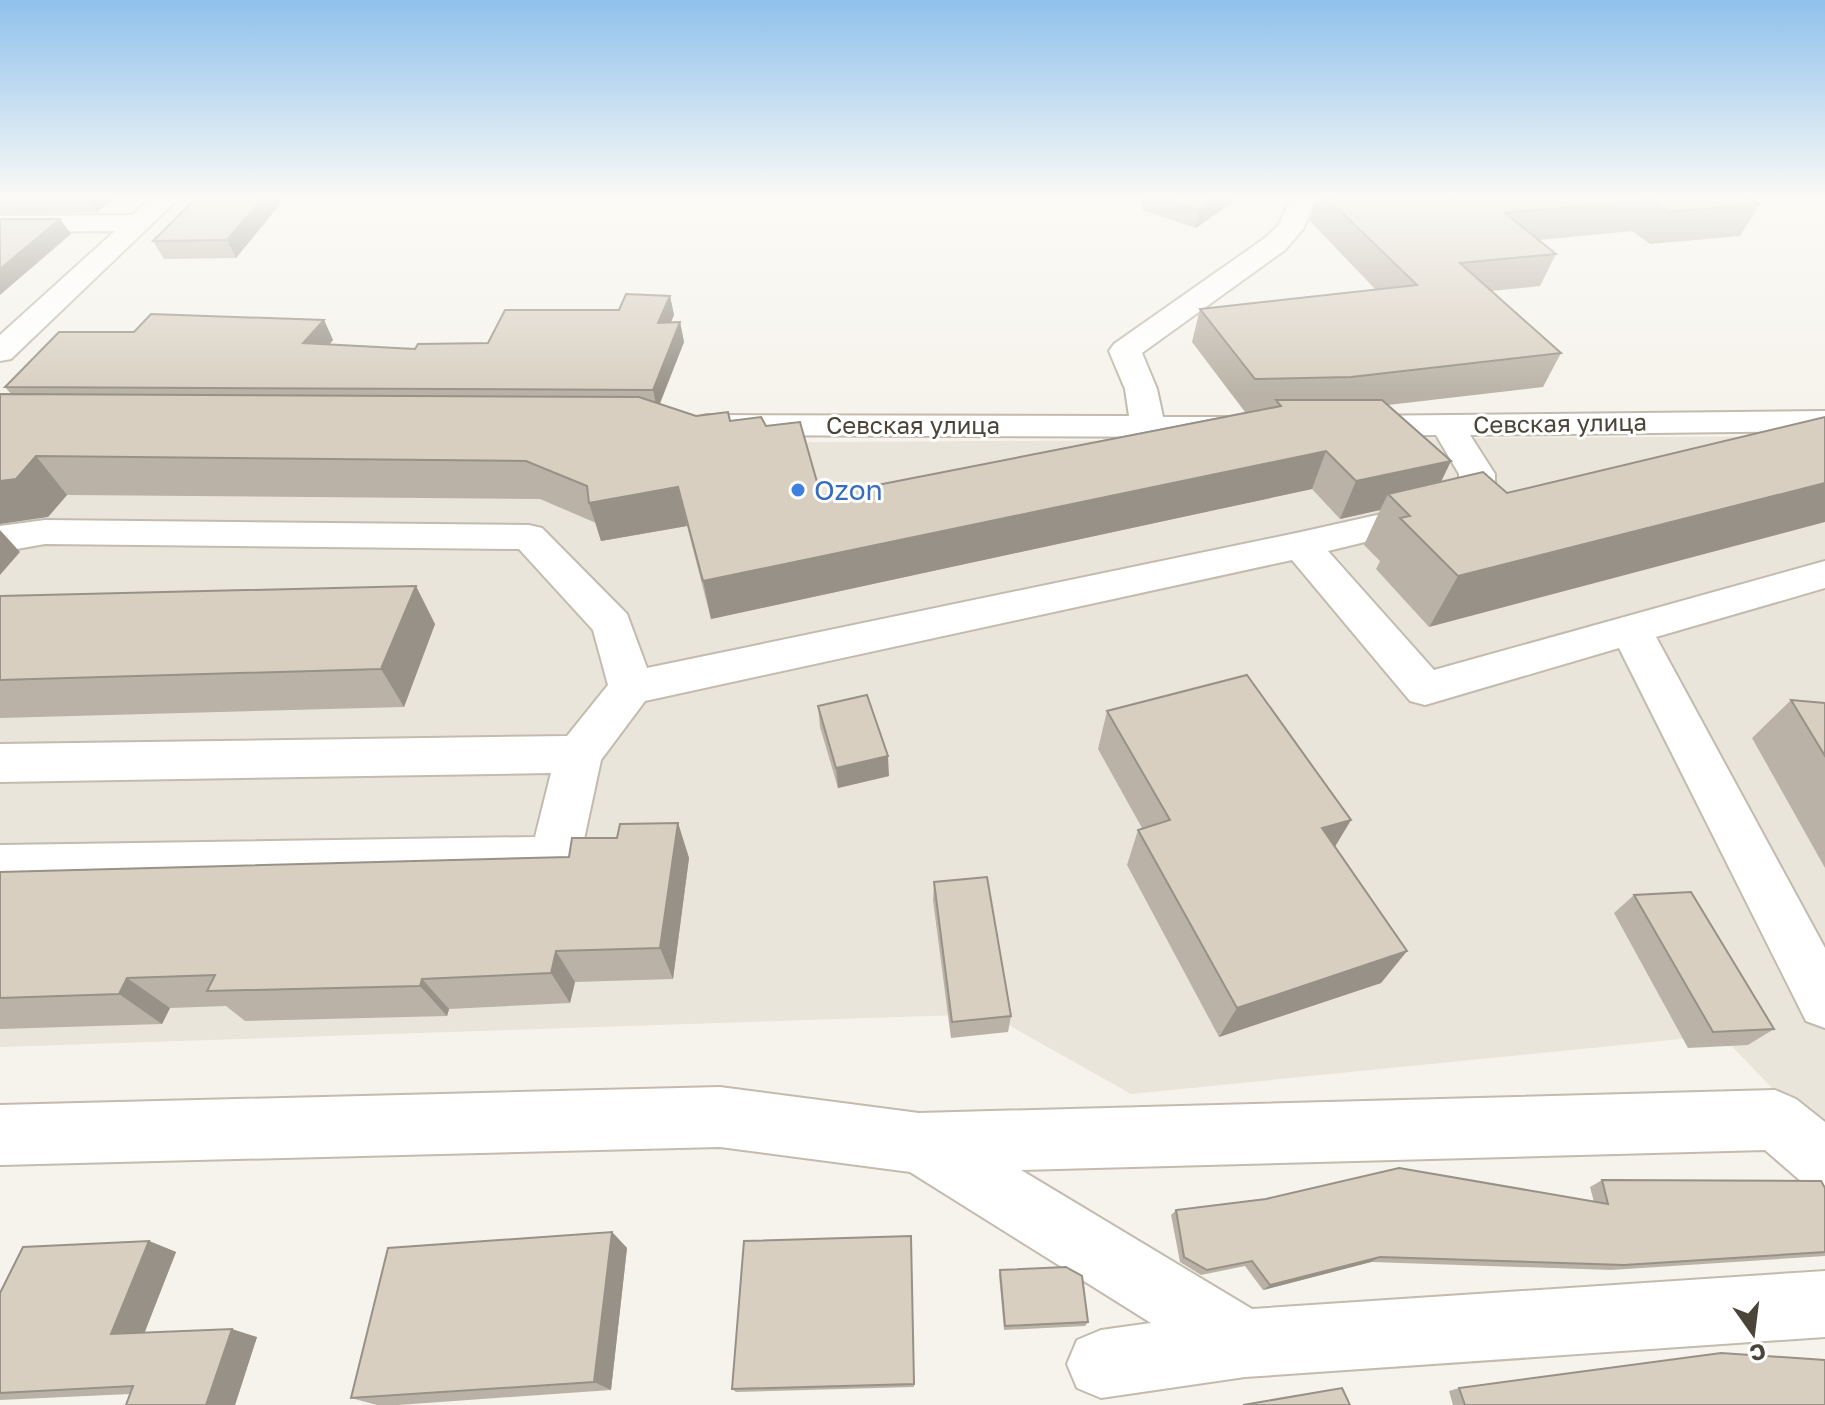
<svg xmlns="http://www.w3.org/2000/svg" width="1825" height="1405" viewBox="0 0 1825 1405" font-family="'Golos Text',sans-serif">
	<rect width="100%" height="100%" fill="#f6f3ec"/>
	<path fill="#eae5da" d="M1825 436V1143L1721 1035 1131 1094 989 1014 0 1047V447Z"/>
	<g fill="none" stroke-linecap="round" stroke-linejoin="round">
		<defs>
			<path id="minor" d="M151 198H179L11 359 0 361V335L115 231 0 232V216L132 215Z
				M1291 198H1317L1303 229 1285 250 1142 353 1157 389 1163 417H1235L1247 420 1252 427 1247 434 1235 437 707 435 695 432 690 425 695 418 707 415 1129 416 1125 389 1109 351 1114 344 1265 238 1278 226Z
				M1825 411V431L1470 435 1495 474V491L1477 510 1459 519 1328 551 1434 670 1825 561V588L1656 637 1825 948V1028L1806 1021 1619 648 1425 705 1410 701 1292 560 645 701 601 760 580 858 573 873 555 880 0 889V845L535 837 551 773 0 782V744L567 736 608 685 593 630 519 549 45 544 0 552V526L45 520 529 525 542 528 627 614 647 668 1301 532 1435 502 1459 487V474L1436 435 1351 436 1339 433 1334 426 1339 419 1351 416Z
				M720 1087 919 1113 1775 1090 1796 1099 1825 1122V1191L1803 1183 1765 1150 1021 1170 1252 1309 1825 1271V1337L1245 1377 1101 1398 1077 1388 1067 1364 1077 1340 1101 1330 1151 1323 910 1172 720 1147 0 1165V1105Z"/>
		</defs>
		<use href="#minor" stroke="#c2bbae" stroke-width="4"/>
		<use href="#minor" fill="#fff" fill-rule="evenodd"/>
	</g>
	<path fill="#bab2a6" d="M0 198H113L97 212 0 214Z
		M196 198H285L236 258 164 259 153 241Z
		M1144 198H1238L1196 228 1142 210Z
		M1317 198H1750L1760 204 1740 236 1650 244 1632 231 1539 240 1556 254 1540 286 1491 291 1561 353 1543 387 1388 405 1451 461 1441 482 1507 493 1429 627 1376 569 1380 561 1364 545 1380 510 1340 519 1312 489 711 619 687 526 601 541 596 523 540 499 67 495 48 517 11 394 5 387 134 332 324 320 333 340 329 345 415 349 488 343 670 296 674 315 671 322H680L684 342 660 404 696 416 766 426 821 496 1245 412 1192 342 1200 309 1376 290 1310 221Z
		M0 596 435 624 404 707 0 718Z
		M1791 700 1825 703V868L1752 738Z
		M818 706 889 776 838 788 820 727Z
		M1107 711 1351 820 1335 846 1407 951 1381 983 1219 1037 1127 865 1138 830 1142 828 1098 749Z
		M678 823 689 858 673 979 575 982 570 1003 449 1009 447 1016 245 1021 226 1006 170 1008 162 1024 0 1029V872L569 857 617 838Z
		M934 882 1011 1016 1008 1032 951 1038 933 900Z
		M1634 895 1774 1029 1748 1045 1688 1048 1614 913Z
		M1602 1180 1825 1188V1256L1611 1270 1371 1262 1263 1290 1245 1266 1201 1275 1180 1262 1171 1215 1176 1210 1594 1202 1590 1187Z
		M612 1232 627 1248 611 1390 398 1405H377L351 1398Z
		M911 1236 914 1387 736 1392 732 1389Z
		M149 1241 176 1252 144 1332 257 1337 235 1405H126L130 1394 0 1400V1293Z
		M1000 1270 1088 1322 1085 1326 1004 1330 999 1275Z
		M1459 1388 1825 1405H1453L1449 1391Z"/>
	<path fill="#979187" d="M88 198H113L97 212Z
		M263 198H285L236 258 227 240Z
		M1217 198H1238L1196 228 1199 210Z
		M60 219 71 234 0 295V269Z
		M670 296 674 315 662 343 658 323Z
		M324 320 333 340 313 363 303 343Z
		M680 322 684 342 657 410 653 390Z
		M1326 451 1312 489 711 619 703 581Z
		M36 456 67 495 48 517 0 524V481Z
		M1451 461 1432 500 1388 494 1380 510 1340 519 1356 481Z
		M1825 483V522L1429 627 1458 576Z
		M678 487 687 526 601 541 589 503Z
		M0 530 20 552 0 575Z
		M416 586 435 624 404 707 381 669Z
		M888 756 889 776 838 788 836 768Z
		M1351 820 1330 855 1322 828Z
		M678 823 689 858 673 979 660 948Z
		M556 951 575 982 570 1003 551 973Z
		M1407 951 1381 983 1219 1037 1237 1008Z
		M127 978 170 1008 162 1024 119 994Z
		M422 979 449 1009 447 1016 420 986Z
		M612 1232 627 1248 611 1390 594 1382Z
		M149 1241 176 1252 141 1342 111 1334Z
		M1380 1257 1371 1262 1263 1290 1270 1285Z
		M232 1329 257 1337 235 1405H206Z"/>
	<path fill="#d8cfc1" stroke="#979187" stroke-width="2" d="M196 198H263L227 240 153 241Z
		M1162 198H1217L1199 210Z
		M1327 198H1445L1451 199 1449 198H1750L1760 204 1668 212 1649 200 1505 213 1556 254 1460 263 1561 353 1351 377 1255 379 1200 309 1417 285Z
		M0 219H60L0 269Z
		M626 294 670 296 658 323 680 322 653 390 5 387 59 332H134L151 314 324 320 303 343 415 349 418 344 488 343 505 310H619Z
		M0 394 639 397 696 416 728 412 730 421 761 417 766 426 800 422 821 496 1281 406 1276 400H1382L1451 461 1356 481 1326 451 703 581 678 487 589 503 587 486 526 461 36 456 16 479 0 481Z
		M1825 417V483L1458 576 1400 518 1410 516 1388 494 1483 472 1507 493Z
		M416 586 381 669 0 680V596Z
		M1247 675 1351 820 1322 828 1407 951 1237 1008 1138 830 1170 820 1107 711Z
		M867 695 888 756 836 768 818 706Z
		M1791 700 1825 703V756Z
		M678 823 660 948 556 951 551 973 422 979 420 986 207 991 215 975 127 978 119 994 0 998V872L569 857 572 838H617L620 824Z
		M987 877 1011 1016 952 1022 934 882Z
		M1691 892 1774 1029 1713 1032 1634 895Z
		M1399 1168 1608 1204 1602 1180 1821 1181 1825 1188V1252L1624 1265 1380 1257 1270 1285 1252 1261 1207 1270 1184 1257 1176 1210 1266 1199Z
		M612 1232 594 1382 351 1398 388 1248Z
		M911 1236 914 1384 732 1389 744 1241Z
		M149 1241 111 1334 232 1329 206 1405H126L133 1386 0 1393V1293L23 1247Z
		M1066 1267 1082 1276 1088 1322 1005 1326 1000 1270Z
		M1721 1353 1825 1360V1405H1465L1459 1388Z
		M1342 1388 1350 1405H1243Z"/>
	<linearGradient id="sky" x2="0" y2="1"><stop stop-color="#8fc1ec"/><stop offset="0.5" stop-color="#fbfaf6"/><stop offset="1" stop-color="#fbfaf6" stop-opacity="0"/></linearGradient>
	<rect width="1825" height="395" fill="url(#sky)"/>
	<circle fill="#3f7fe0" stroke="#fff" stroke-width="3" cx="798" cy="490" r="8"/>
	<g text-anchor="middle" stroke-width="6" stroke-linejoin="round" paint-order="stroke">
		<g font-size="24" fill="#4b4439" stroke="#fff">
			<text transform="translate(1560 424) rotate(-1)" y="8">Севская улица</text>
			<text x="913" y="434">Севская улица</text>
		</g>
		<g font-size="28" fill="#366cbe" stroke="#fff" text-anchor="start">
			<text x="814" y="500">Ozon</text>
		</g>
	</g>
	<g transform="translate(1753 1333) rotate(166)" stroke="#ffffff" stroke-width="6" paint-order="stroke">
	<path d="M0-6L14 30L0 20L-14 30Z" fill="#4b4439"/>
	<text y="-12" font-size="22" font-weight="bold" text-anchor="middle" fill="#4b4439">С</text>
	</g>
</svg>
